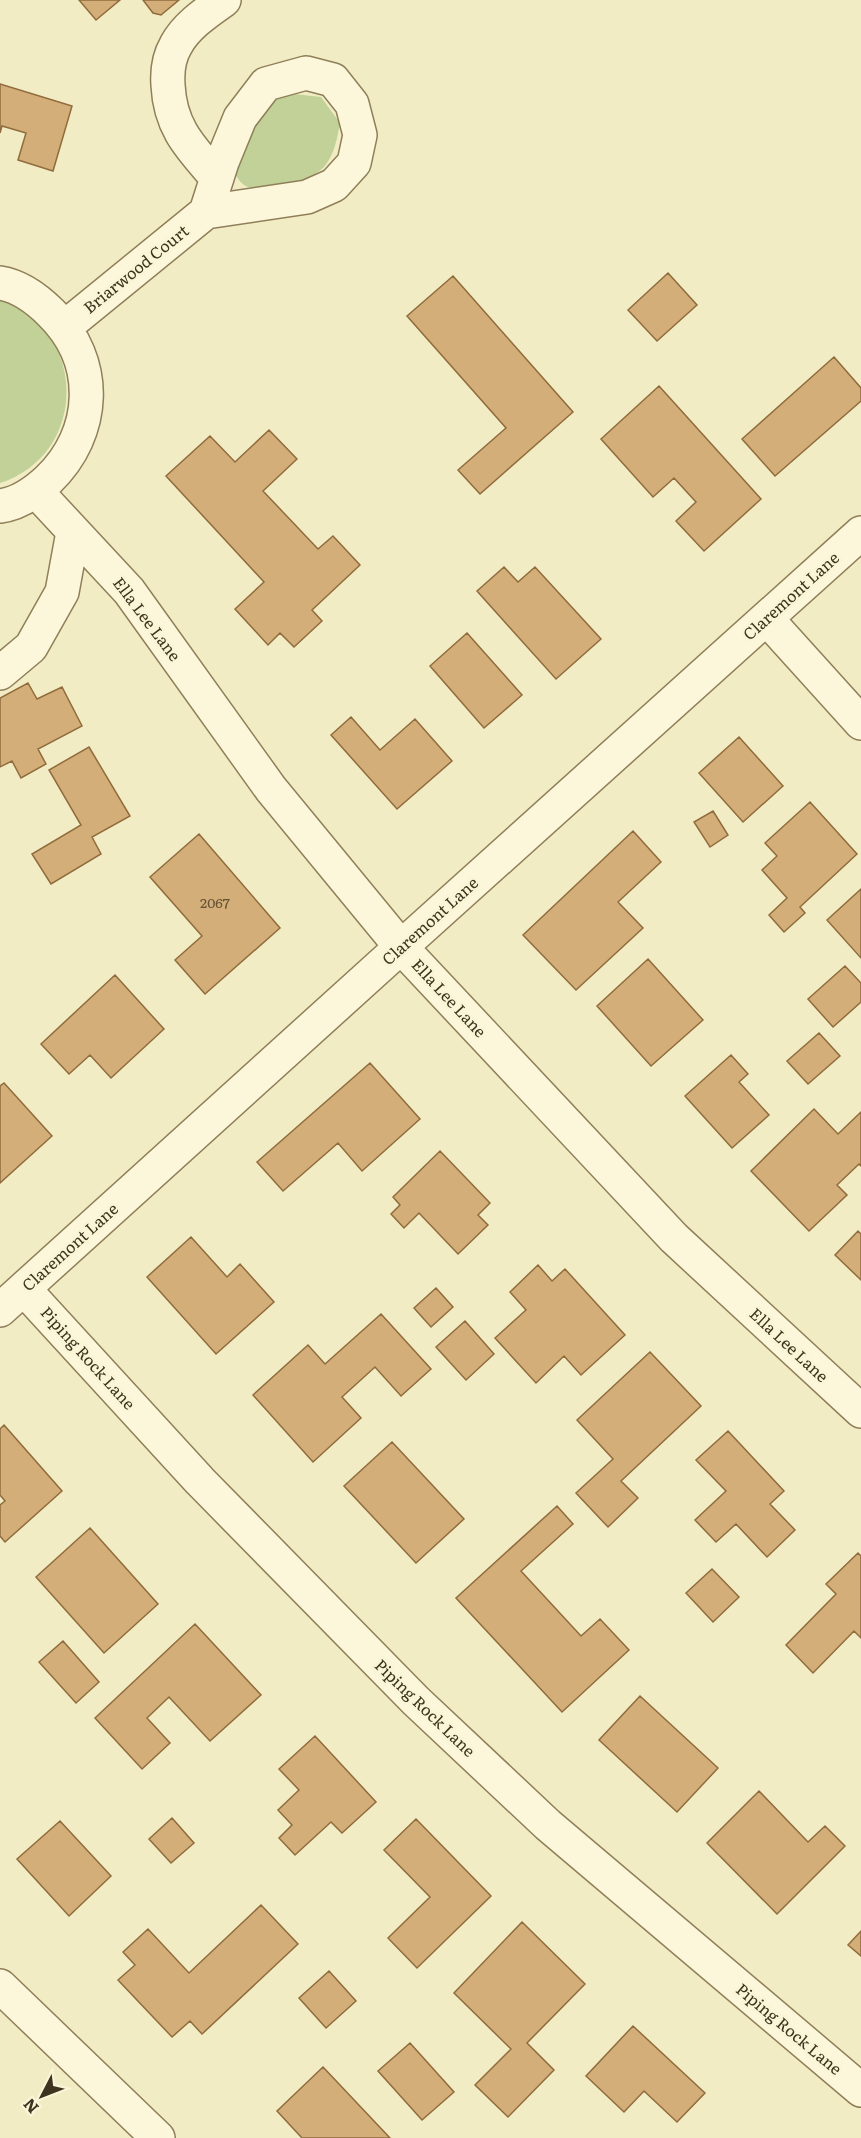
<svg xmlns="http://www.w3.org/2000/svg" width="861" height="2138" viewBox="0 0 861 2138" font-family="Literata,serif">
	<rect width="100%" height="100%" fill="#f2ecc5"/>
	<path fill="#c1d198" d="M285 93 321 97 340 123C337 138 335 154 324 167 312 180 265 194 248 187 242 185 239 180 235 174L262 107Z
		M0 297C12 304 30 311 39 321 87 375 71 460 0 483Z"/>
	<path fill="#d3ae78" stroke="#906c3d" stroke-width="1.5" d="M79 0H120L96 20Z
		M143 0H179L161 15 153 13Z
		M0 84 72 106 53 171 18 160 26 133 2 126 0 133Z
		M668 273 697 305 657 341 628 310Z
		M453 276 573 412 480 494 458 470 506 428 407 316Z
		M834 357 861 388V401L775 476 742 439Z
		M659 386 761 499 704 551 676 521 696 502 674 478 653 497 601 439Z
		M269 430 297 459 263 491 318 549 333 536 360 565 312 610 322 621 294 647 280 633 268 645 235 609 264 582 166 476 210 436 235 462Z
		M504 567 518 582 535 567 601 639 556 679 477 591Z
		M467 633 522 695 484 728 430 666Z
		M28 683 37 699 62 687 82 726 38 749 46 764 21 778 12 761 0 767V698Z
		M351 717 380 750 415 719 452 761 397 809 331 735Z
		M739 737 783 786 743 822 699 773Z
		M89 747 130 816 92 837 101 854 51 884 32 854 81 825 49 770Z
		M810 802 857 854 800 907 805 913 784 932 769 915 787 898 762 870 777 856 765 843Z
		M713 811 728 835 710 847 694 822Z
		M633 831 661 862 618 902 643 928 576 990 523 935Z
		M199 834 280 928 205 994 175 960 202 936 150 877Z
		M861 889V958L827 920Z
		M648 959 703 1020 651 1066 597 1006Z
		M845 966 861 983V1002L833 1027 808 999Z
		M115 975 164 1029 111 1078 90 1055 69 1074 41 1044Z
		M819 1033 840 1056 808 1084 787 1061Z
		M731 1055 748 1074 739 1082 769 1115 732 1148 685 1096Z
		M370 1063 420 1119 362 1171 338 1143 283 1191 257 1162Z
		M4 1083 52 1136 0 1183V1086Z
		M814 1109 838 1134 861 1112V1166L859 1164 837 1185 847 1195 809 1231 751 1171Z
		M440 1151 490 1203 478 1215 488 1225 458 1254 419 1213 404 1228 391 1214 400 1205 393 1197Z
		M858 1231 861 1234V1280L835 1255Z
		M191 1237 227 1277 240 1264 274 1302 216 1354 147 1277Z
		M538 1265 552 1281 565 1269 625 1335 581 1375 564 1356 536 1383 495 1338 526 1310 510 1292Z
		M436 1288 453 1307 431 1327 414 1308Z
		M381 1314 431 1369 401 1396 375 1367 342 1397 361 1418 313 1462 253 1395 308 1345 325 1364Z
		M465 1321 494 1354 466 1380 436 1347Z
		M650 1352 701 1406 621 1481 638 1498 608 1527 576 1493 613 1459 577 1420Z
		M4 1425 62 1491 5 1542 0 1536V1505L5 1501 0 1495V1429Z
		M728 1431 784 1491 770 1504 795 1530 767 1557 736 1524 716 1542 695 1520 726 1491 696 1460Z
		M392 1442 464 1519 416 1563 344 1486Z
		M557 1506 573 1524 521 1571 581 1636 600 1619 629 1650 562 1712 456 1598Z
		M90 1528 158 1604 104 1653 36 1577Z
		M858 1553 861 1556V1638L854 1631 813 1673 786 1645 836 1594 826 1584Z
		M712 1569 739 1597 713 1622 686 1593Z
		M195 1624 261 1695 210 1741 169 1697 147 1718 170 1743 142 1769 95 1718Z
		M63 1641 99 1682 76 1703 39 1662Z
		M640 1696 718 1768 677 1812 599 1740Z
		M315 1736 376 1802 342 1833 331 1822 295 1855 279 1838 292 1825 278 1810 299 1790 279 1769Z
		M759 1791 808 1842 825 1826 845 1846 777 1914 707 1843Z
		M172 1818 194 1843 171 1863 149 1839Z
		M416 1819 491 1896 417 1968 388 1938 430 1897 384 1850Z
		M60 1821 111 1876 69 1916 17 1859Z
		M261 1905 298 1944 202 2034 190 2021 172 2037 118 1980 135 1965 123 1952 148 1929 189 1973Z
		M522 1922 585 1984 527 2043 554 2070 508 2117 475 2085 511 2049 454 1993Z
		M861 1931V1956L848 1945Z
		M329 1971 356 2001 326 2028 299 1998Z
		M633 2026 705 2093 677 2122 644 2091 624 2112 586 2076Z
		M410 2043 454 2092 422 2120 378 2071Z
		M323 2067 390 2138H302L277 2111Z"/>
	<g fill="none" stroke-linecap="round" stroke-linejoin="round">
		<defs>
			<path id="minor" d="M217 178C191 148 170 128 168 85 167 71 169 57 176 45 186 26 207 12 224 0
				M0 283C19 286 38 300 51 313 100 361 97 433 48 480 35 492 17 504 0 506
				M65 327 206 212 307 197 334 185 354 163 360 135 352 104 333 80 306 73 266 84 240 118 222 162 206 212
				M36 491 129 591 271 789 401 947 674 1238 861 1411
				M767 619 861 723
				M0 673 31 647 62 592 73 532
				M24 1289 200 1481 416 1701 548 1825 861 2090
				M0 1310 401 947 861 533
				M0 1986 158 2138"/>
		</defs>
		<use href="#minor" stroke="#8f7f59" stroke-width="36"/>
		<use href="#minor" stroke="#fcf7da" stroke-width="33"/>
	</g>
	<g text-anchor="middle" stroke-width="6" stroke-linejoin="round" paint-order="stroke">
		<g font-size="14" fill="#635234">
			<text x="215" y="908">2067</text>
		</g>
		<g font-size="16" fill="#3e331e" stroke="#f9f5d6">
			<text transform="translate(136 269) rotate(-39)" y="6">Briarwood Court</text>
			<text transform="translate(791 596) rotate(-42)" y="6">Claremont Lane</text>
			<text transform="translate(147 619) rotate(53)" y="6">Ella Lee Lane</text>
			<text transform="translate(430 921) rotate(-42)" y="6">Claremont Lane</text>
			<text transform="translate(449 998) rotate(47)" y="6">Ella Lee Lane</text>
			<text transform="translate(70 1247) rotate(-42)" y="6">Claremont Lane</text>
			<text transform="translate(789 1345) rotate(43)" y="6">Ella Lee Lane</text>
			<text transform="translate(88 1358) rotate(48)" y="6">Piping Rock Lane</text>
			<text transform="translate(425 1708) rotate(44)" y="6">Piping Rock Lane</text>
			<text transform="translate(789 2029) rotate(40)" y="6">Piping Rock Lane</text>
		</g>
	</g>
	<g transform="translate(42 2096) rotate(228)" stroke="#f9f5d6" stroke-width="4.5" paint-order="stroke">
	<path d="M0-4.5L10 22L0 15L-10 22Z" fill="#3e331e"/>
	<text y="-9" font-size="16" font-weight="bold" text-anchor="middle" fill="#3e331e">N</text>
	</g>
</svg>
